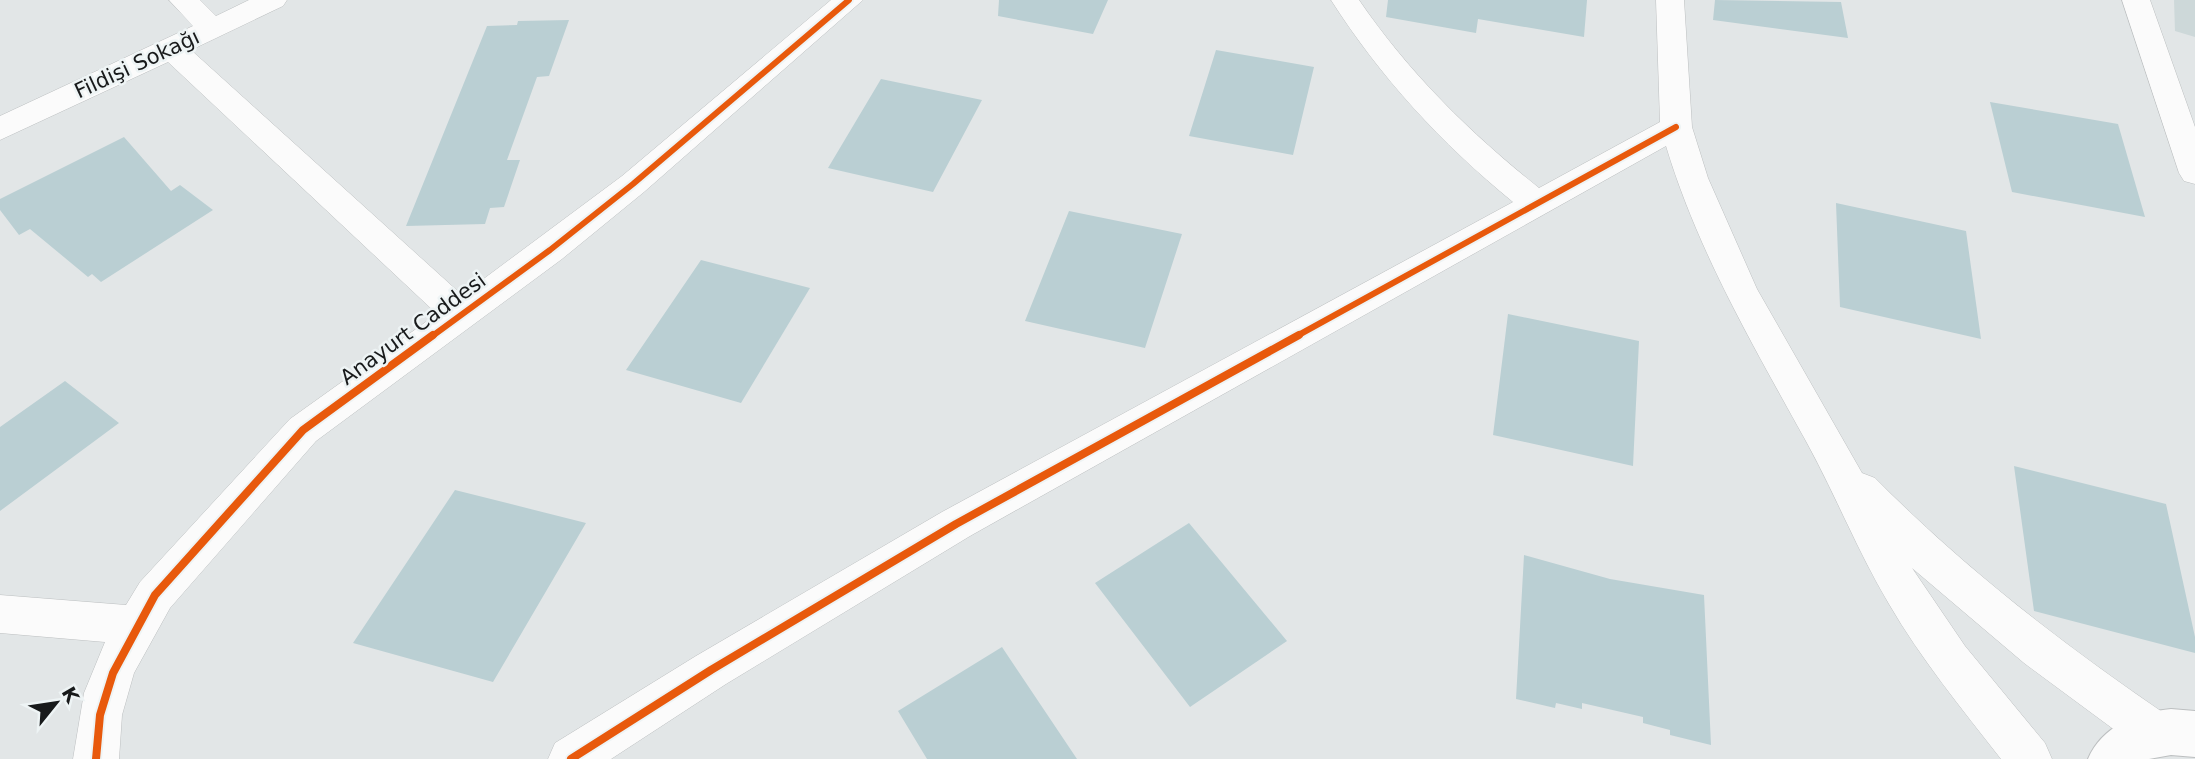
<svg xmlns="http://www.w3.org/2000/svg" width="2195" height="759" viewBox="0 0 2195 759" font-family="'DejaVu Sans',sans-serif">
	<rect width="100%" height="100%" fill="#e2e6e7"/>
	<path fill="#cdd8d9" d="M2174 0H2195V37L2175 31Z"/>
	<path fill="#bacfd3" d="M999 0H1108L1093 34 998 16Z
		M1388 0H1587L1584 37 1478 19 1476 33 1386 17Z
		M1715 0 1841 2 1848 38 1713 20Z
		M569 20 549 76 537 77 507 160H520L504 207 490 208 485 224 406 226 487 26 517 25 518 21Z
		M1216 50 1314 67 1293 155 1189 136Z
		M881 79 982 100 933 192 828 168Z
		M1990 102 2118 124 2145 217 2012 192Z
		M124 137 171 191 180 185 213 210 101 282 92 274 88 277 30 229 19 235 0 210V199Z
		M1836 203 1966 231 1981 339 1840 307Z
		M1069 211 1182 234 1145 348 1025 321Z
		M701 260 810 288 741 403 626 370Z
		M1508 314 1639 341 1633 466 1493 435Z
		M65 381 119 423 0 511V427Z
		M2014 466 2166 504 2195 637V653L2034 611Z
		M455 490 586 523 493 682 353 643Z
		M1189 523 1287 641 1190 707 1095 583Z
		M1524 555 1610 579 1704 595 1711 745 1670 735V730L1643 723V717L1582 703V709L1556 703 1555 708 1516 699Z
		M1002 647 1077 759H927L898 711Z"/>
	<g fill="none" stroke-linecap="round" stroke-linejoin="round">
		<defs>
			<path id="minor" d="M169 0H200L216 16 249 0H287L283 6 191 50 462 295 622 176 831 0H863L644 192 562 259 316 441 170 608 134 673 122 715 119 759H73L84 693 105 642 0 633V595L126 605 140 582 290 419 437 314 168 62 0 140V116L193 26Z
				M1331 0H1359C1409 73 1470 133 1539 188L1660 122 1656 0H1684L1692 127 1708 178 1757 289 1862 473 1875 478C1965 569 2065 646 2171 718L2177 733 2171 748 2155 755 2139 748 2024 663 1912 568 1965 646 2045 743 2052 759H2001C1962 709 1921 659 1889 604 1858 552 1836 496 1807 443 1754 347 1698 252 1666 146L970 536 726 684 611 759H548L555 743 696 656 942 512 1513 202C1441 143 1381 78 1331 0Z
				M2122 0H2150L2195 127V184L2184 181 2179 173Z"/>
			<path id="tertiary" d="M2171 709 2195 711V757L2171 755 2149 759H2088C2102 726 2137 712 2171 709Z"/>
		</defs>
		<use href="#minor" stroke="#bcbfc0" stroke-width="1"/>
		<use href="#tertiary" stroke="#bcbfc0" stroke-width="2"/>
		<use href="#minor" fill="#fbfbfb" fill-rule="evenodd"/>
		<use href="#tertiary" fill="#fbfbfb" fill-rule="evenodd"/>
		<defs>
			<path id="cycleway-far1" d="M431 337 550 250 633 184 849 0
				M1295 337 1676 127"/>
			<path id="cycleway" d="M96 759 100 715 113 673 155 595 303 430 433 335
				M571 759 711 670 956 524 1299 335"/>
		</defs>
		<use href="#cycleway-far1" stroke="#eef4f5" stroke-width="10"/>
		<use href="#cycleway" stroke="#eef4f5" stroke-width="12"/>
		<use href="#cycleway-far1" stroke="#e8590c" stroke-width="6"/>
		<use href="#cycleway" stroke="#e8590c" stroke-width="8"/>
	</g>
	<g text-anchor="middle" stroke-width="5" stroke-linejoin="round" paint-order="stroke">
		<g font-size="21" fill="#181a1b" stroke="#eef4f5">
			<text transform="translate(137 64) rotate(-25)" y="7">Fildişi Sokağı</text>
			<text transform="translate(413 329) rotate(-36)" y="7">Anayurt Caddesi</text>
		</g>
	</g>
	<g transform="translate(56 703) rotate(60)" stroke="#eef4f5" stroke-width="5" paint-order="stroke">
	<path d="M0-5L12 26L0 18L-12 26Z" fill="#181a1b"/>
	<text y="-10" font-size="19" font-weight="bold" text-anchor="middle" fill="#181a1b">K</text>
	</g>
</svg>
